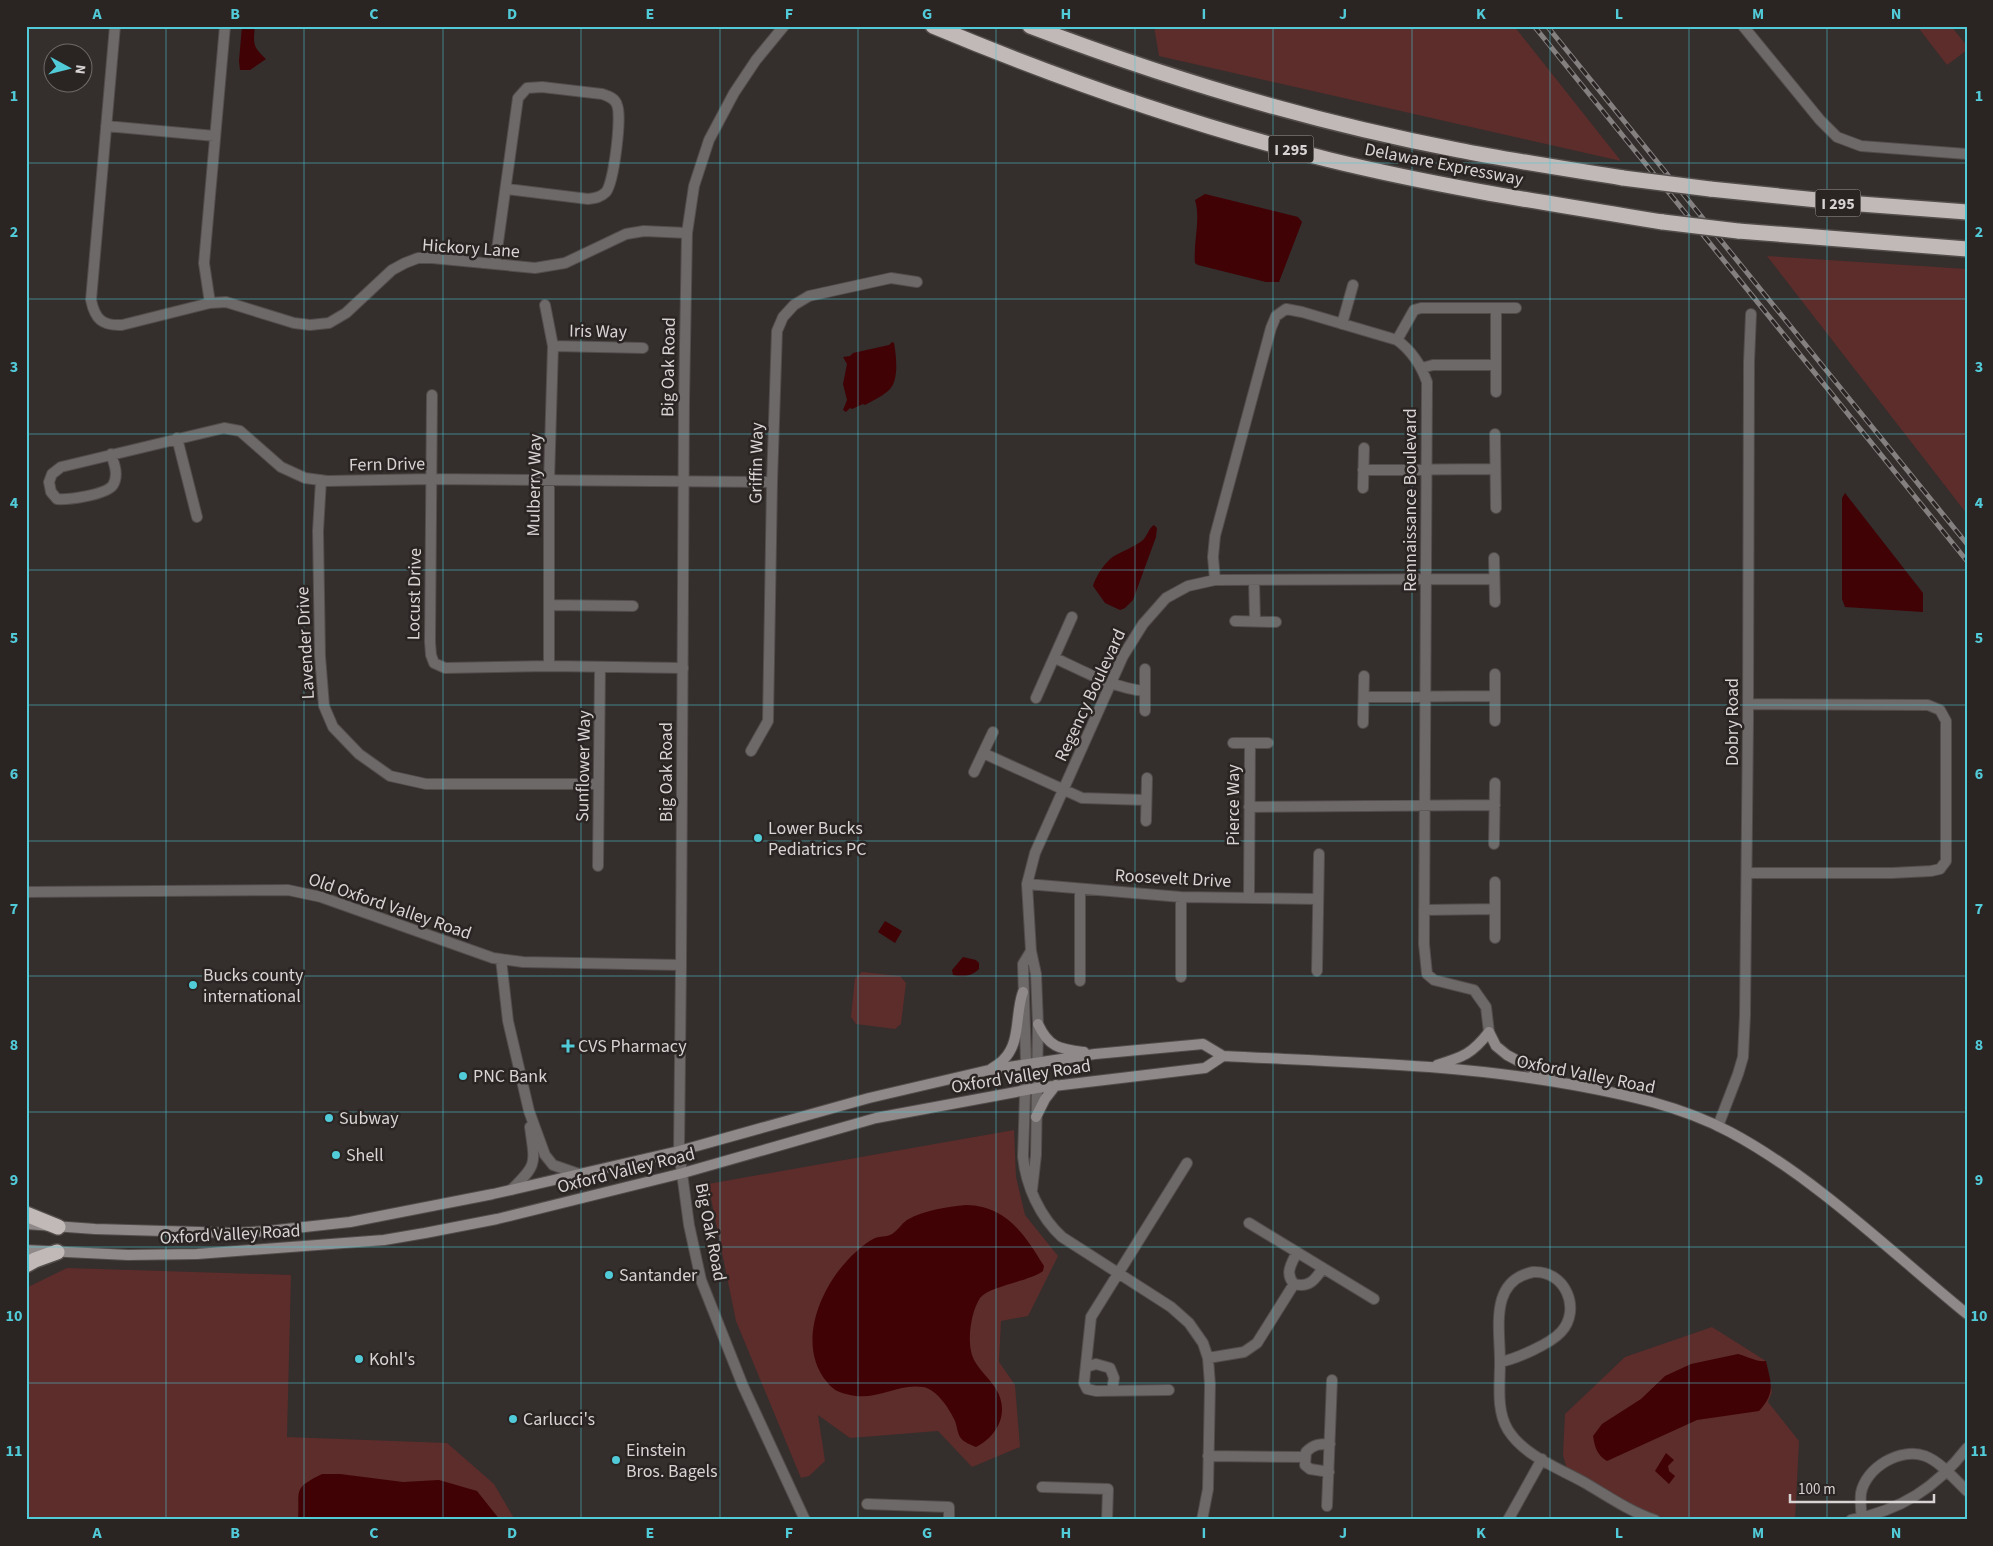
<svg xmlns="http://www.w3.org/2000/svg" width="1993" height="1546" viewBox="0 0 1993 1546" font-family="'Source Sans 3',sans-serif">
	<rect width="100%" height="100%" fill="#342e2d"/>
	<path fill="#5c2d2a" d="M1154 26H1514L1621 161 1159 56Z
		M1917 26H1951L1967 46V50L1947 65Z
		M1767 256 1967 269V514Z
		M862 972 900 976 906 983 901 1024 895 1029 856 1024 851 1017 855 978Z
		M1014 1130 1016 1177 1025 1215 1058 1256 1028 1316 1001 1321 999 1362 1015 1385 1020 1447 972 1467 938 1431 850 1438 818 1415 825 1461 809 1476 801 1478 736 1321 708 1184Z
		M67 1268 291 1275 287 1437 447 1443 494 1484 515 1520H26V1288Z
		M1712 1327 1766 1361 1772 1392 1768 1402 1799 1441 1795 1520H1655L1568 1473 1563 1455 1565 1414 1625 1357Z"/>
	<path fill="#410205" d="M242 26H255C253 44 253 47 266 59L250 70H240L239 61Z
		M1205 194 1298 217 1302 222 1279 282H1266L1198 265 1195 263C1193 242 1201 220 1195 200Z
		M892 342 894 343C896 354 900 382 888 391 881 397 872 401 865 405L863 404 852 409 850 408 846 412 843 410 847 400 843 384 847 364 843 357 850 356 853 353 889 345Z
		M1845 493 1923 593V612L1845 607 1842 599V498Z
		M1154 525 1157 528 1156 537 1133 600 1125 608 1120 610 1105 603 1093 586C1096 576 1106 560 1116 555 1125 550 1134 547 1143 540 1148 535 1148 529 1154 525Z
		M885 921 902 931 895 943 878 932Z
		M963 957 976 960 979 963V969C972 976 962 978 953 975L952 970Z
		M966 1205C1007 1206 1024 1234 1044 1266L1043 1271C1028 1282 989 1286 980 1298 971 1312 967 1339 972 1355 976 1368 989 1377 996 1389 1010 1412 998 1436 976 1447 971 1445 963 1442 960 1437 957 1432 957 1424 954 1419 949 1408 936 1389 923 1387 895 1383 876 1403 846 1394 838 1392 832 1389 827 1382 794 1343 823 1280 857 1251 862 1246 869 1241 875 1238 880 1236 886 1237 890 1235 897 1232 901 1224 907 1220 924 1210 947 1207 966 1205Z
		M1738 1354C1749 1357 1756 1362 1766 1361 1771 1384 1776 1392 1759 1411L1697 1420 1607 1461C1597 1455 1595 1448 1593 1436L1602 1424 1641 1399 1665 1376 1691 1364Z
		M1666 1453 1674 1460 1668 1466 1669 1471 1675 1476 1669 1484 1655 1471Z
		M322 1474H340L403 1482 439 1480 477 1491 500 1520H298C300 1489 292 1489 322 1474Z"/>
	<g fill="none" stroke-linecap="round" stroke-linejoin="round">
		<defs>
			<path id="minor" d="M115 26 91 300C95 319 102 326 122 325L210 303 226 302 294 323 310 325 329 323 346 313 392 270 405 263 418 258H432L535 268 565 263 626 234 644 231 687 233
				M1743 26 1820 120 1837 137 1861 146 1967 154
				M106 126 215 136
				M495 264 518 98 527 88 542 87 602 94C608 96 615 98 617 105 622 116 614 182 606 192 601 197 596 198 588 199L507 189
				M210 303 204 263 225 26
				M545 305 553 346 549 481V666
				M1342 324 1353 285
				M1397 340 1414 310 1421 308H1516
				M553 346 643 348
				M1422 368 1433 365H1496
				M1496 392V308
				M432 395 430 642 431 655 434 663 445 668 549 666 683 668
				M1495 434 1496 508
				M177 438 197 517
				M111 454C114 463 119 475 113 485 106 495 68 500 57 499L51 492 49 482 52 474 61 467 224 428 240 431 281 467 305 478 327 481 432 479 772 482
				M1363 470 1495 469
				M321 480 318 531 320 656 324 706 333 727 359 754 390 776 426 784H599
				M1363 488 1364 448
				M1494 558 1495 602
				M1215 580 1213 557 1215 536 1271 328 1276 316 1286 309 1302 312 1397 340C1412 351 1421 365 1427 382L1424 944 1427 974 1434 980 1474 990 1486 1007 1489 1032
				M1254 580 1255 621
				M549 605 633 606
				M1235 621 1276 622
				M1055 658C1083 671 1113 688 1145 691
				M1145 669V711
				M1495 674V721
				M1364 697 1495 696
				M1036 698 1072 617
				M1363 723 1364 676
				M1233 743H1268
				M751 751 768 721 772 482 777 331 783 317 794 305 809 296 891 278 917 282
				M983 753 1082 798 1146 800
				M974 772 993 732
				M1249 807 1495 805
				M1146 821 1147 778
				M1494 844 1495 783
				M598 866 600 667
				M1747 873H1892L1931 871 1940 869 1946 861V721L1940 710 1928 705 1748 704
				M1495 882V938
				M1027 884 1181 897 1318 899
				M26 892 288 890 321 897 493 958 523 962 681 965
				M1181 897V977
				M1249 897 1250 744
				M1424 910 1495 909
				M1031 951 1023 964 1026 1063 1023 1157C1026 1186 1040 1217 1062 1237L1171 1307 1189 1323 1203 1343 1208 1358 1210 1385 1208 1489 1202 1520
				M501 959 508 1021 529 1111 545 1155 553 1165 579 1174
				M1317 971 1319 854
				M1080 981V889
				M1718 1126 1738 1074 1743 1057 1745 1015 1748 722 1749 362 1751 314
				M511 1190C538 1164 535 1164 530 1127
				M1032 1190 1036 1155 1038 1024 1036 974 1031 951 1027 884 1035 853 1123 656 1143 624 1166 598 1188 586 1215 580 1494 579
				M1249 1223 1374 1299
				M1297 1252C1292 1263 1284 1273 1294 1284 1309 1288 1315 1280 1323 1268
				M1533 1272C1565 1270 1582 1309 1561 1332 1550 1344 1516 1359 1500 1362 1500 1328 1489 1281 1533 1272Z
				M1208 1358 1244 1352 1257 1343 1294 1284
				M1500 1362C1500 1385 1496 1410 1508 1430 1525 1457 1561 1469 1587 1484 1609 1497 1631 1512 1655 1520
				M1086 1367 1096 1364 1110 1368 1114 1378 1112 1391
				M1169 1390 1096 1391 1087 1389 1084 1383 1091 1317 1187 1163
				M1208 1456 1305 1457
				M1329 1472 1310 1469 1305 1465 1306 1452C1314 1444 1319 1444 1330 1444
				M1042 1487 1108 1489 1107 1520
				M867 1504 949 1507V1520
				M1327 1506 1332 1380
				M1508 1520 1542 1459
				M1851 1520C1901 1510 1936 1488 1967 1448
				M1862 1520C1861 1511 1860 1501 1861 1493 1866 1467 1901 1447 1925 1456 1941 1462 1955 1480 1967 1491"/>
			<path id="tertiary" d="M784 26 756 60 734 93 709 140 694 186 687 233 684 402 681 965 679 1151 689 1225 701 1280 743 1386 805 1520"/>
			<path id="secondary" d="M1038 1024C1049 1048 1060 1049 1084 1052
				M1437 1065C1463 1057 1472 1054 1489 1032L1496 1046 1507 1055 1550 1078
				M991 1069C995 1066 1001 1063 1004 1059 1021 1042 1015 1013 1023 992
				M1036 1117 1045 1099 1056 1085
				M26 1224 95 1229 233 1233 268 1231 350 1222 493 1194 679 1151 869 1098 989 1070 1095 1054 1203 1044 1223 1056C1340 1062 1458 1064 1574 1085 1628 1095 1681 1106 1730 1132 1816 1178 1891 1252 1967 1314
				M26 1250 128 1255 197 1254 384 1240 425 1233 497 1219 683 1173 876 1118 1037 1088 1205 1068 1223 1056"/>
			<path id="motorway" d="M933 26C1062 80 1194 126 1330 160 1440 187 1552 204 1663 222
				M1030 26C1169 79 1312 122 1458 150 1513 161 1568 169 1623 178
				M1710 189 1847 203 1967 212
				M1738 231 1967 249
				M26 1214 58 1227
				M26 1265 35 1260 57 1252"/>
		</defs>
		<use href="#minor" stroke="#524c4b" stroke-width="12"/>
		<use href="#tertiary" stroke="#524c4b" stroke-width="12"/>
		<use href="#secondary" stroke="#524c4b" stroke-width="12"/>
		<use href="#motorway" stroke="#524c4b" stroke-width="18"/>
		<use href="#minor" stroke="#6d6969" stroke-width="10"/>
		<use href="#tertiary" stroke="#6d6969" stroke-width="10"/>
		<use href="#secondary" stroke="#8f8a89" stroke-width="10"/>
		<use href="#motorway" stroke="#c1b9b8" stroke-width="15"/>
		<defs>
			<path id="rail" d="M1534 26 1967 561
				M1547 26 1967 544"/>
		</defs>
		<use href="#rail" stroke="#858080" stroke-width="5"/>
		<use href="#rail" stroke="#2a2423" stroke-width="3" stroke-dasharray="9" stroke-linecap="butt"/>
		<defs>
			<path id="motorway-bridge" d="M1623 178 1710 189
				M1663 222 1738 231"/>
		</defs>
		<use href="#motorway-bridge" stroke="#524c4b" stroke-width="18" stroke-linecap="butt"/>
		<use href="#motorway-bridge" stroke="#c1b9b8" stroke-width="15"/>
	</g>
	<path fill="none" stroke="#52cbd9" stroke-width="1" stroke-opacity="0.55" d="M166 26V1520M304 26V1520M443 26V1520M581 26V1520M720 26V1520M858 26V1520M996 26V1520M1135 26V1520M1273 26V1520M1412 26V1520M1550 26V1520M1689 26V1520M1827 26V1520M26 163H1967M26 299H1967M26 434H1967M26 570H1967M26 705H1967M26 841H1967M26 976H1967M26 1112H1967M26 1247H1967M26 1383H1967"/>
	<g fill="#52cbd9" stroke="#2a2423" stroke-width="2">
		<circle cx="758" cy="838" r="5"/>
		<circle cx="193" cy="985" r="5"/>
		<path d="M565.5 1038.5h5v5h5v5h-5v5h-5v-5h-5v-5h5z"/>
		<circle cx="463" cy="1076" r="5"/>
		<circle cx="329" cy="1118" r="5"/>
		<circle cx="336" cy="1155" r="5"/>
		<circle cx="609" cy="1275" r="5"/>
		<circle cx="359" cy="1359" r="5"/>
		<circle cx="513" cy="1419" r="5"/>
		<circle cx="616" cy="1460" r="5"/>
	</g>
	<g text-anchor="middle" stroke-width="5" stroke-linejoin="round" paint-order="stroke">
		<g fill="#2a2423" stroke="#a49f9f" stroke-width="1">
			<rect x="1268.5" y="135.5" width="45" height="27" rx="4"/>
			<rect x="1815.5" y="189.5" width="45" height="27" rx="4"/>
		</g>
		<g font-size="16" font-weight="bold" fill="#d8d4d4">
			<text x="1291" y="155">I 295</text>
			<text x="1838" y="209">I 295</text>
		</g>
		<g font-size="18" fill="#d8d4d4" stroke="#2a2423">
			<text transform="translate(1444 164) rotate(11)" y="6">Delaware Expressway</text>
			<text transform="translate(471 248) rotate(4)" y="6">Hickory Lane</text>
			<text transform="translate(598 331) rotate(1)" y="6">Iris Way</text>
			<text transform="translate(668 367) rotate(-89)" y="6">Big Oak Road</text>
			<text transform="translate(756 463) rotate(-89)" y="6">Griffin Way</text>
			<text transform="translate(387 464) rotate(-1)" y="6">Fern Drive</text>
			<text transform="translate(534 485) rotate(-89)" y="6">Mulberry Way</text>
			<text transform="translate(1410 500) rotate(-90)" y="6">Rennaissance Boulevard</text>
			<text transform="translate(414 594) rotate(-89)" y="6">Locust Drive</text>
			<text transform="translate(305 643) rotate(-93)" y="6">Lavender Drive</text>
			<text transform="translate(1090 695) rotate(-65)" y="6">Regency Boulevard</text>
			<text transform="translate(1732 722) rotate(-90)" y="6">Dobry Road</text>
			<text transform="translate(583 766) rotate(-89)" y="6">Sunflower Way</text>
			<text transform="translate(666 772) rotate(-90)" y="6">Big Oak Road</text>
			<text transform="translate(1233 805) rotate(-90)" y="6">Pierce Way</text>
			<text transform="translate(1173 878) rotate(3)" y="6">Roosevelt Drive</text>
			<text transform="translate(390 906) rotate(19)" y="6">Old Oxford Valley Road</text>
			<text transform="translate(1586 1074) rotate(11)" y="6">Oxford Valley Road</text>
			<text transform="translate(1021 1076) rotate(-9)" y="6">Oxford Valley Road</text>
			<text transform="translate(626 1170) rotate(-14)" y="6">Oxford Valley Road</text>
			<text transform="translate(711 1232) rotate(79)" y="6">Big Oak Road</text>
			<text transform="translate(230 1234) rotate(-3)" y="6">Oxford Valley Road</text>
		</g>
		<g font-size="18" fill="#d8d4d4" stroke="#2a2423" text-anchor="start">
			<text x="768" y="834">Lower Bucks<tspan x="768" dy="21">Pediatrics PC</tspan></text>
			<text x="203" y="981">Bucks county<tspan x="203" dy="21">international</tspan></text>
			<text x="578" y="1052">CVS Pharmacy</text>
			<text x="473" y="1082">PNC Bank</text>
			<text x="339" y="1124">Subway</text>
			<text x="346" y="1161">Shell</text>
			<text x="619" y="1281">Santander</text>
			<text x="369" y="1365">Kohl's</text>
			<text x="523" y="1425">Carlucci's</text>
			<text x="626" y="1456">Einstein<tspan x="626" dy="21">Bros. Bagels</tspan></text>
		</g>
	</g>
	<rect width="1993" height="1546" fill="none" stroke="#2a2423" stroke-width="55"/>
	<g transform="translate(68 68) rotate(97)"><circle r="24" fill="#2a2423" stroke="#706a6a"/>
	<path d="M0-4L9 19L0 12L-9 19Z" fill="#52cbd9"/>
	<text y="-8" font-size="14" font-weight="bold" text-anchor="middle" fill="#d8d4d4">N</text>
	</g>
	<path d="M1790 1494v8h144v-8" fill="none" stroke="#d8d4d4" stroke-width="2.5"/>
	<text x="1798" y="1494" font-size="15" fill="#d8d4d4" stroke="#2a2423" stroke-width="4" paint-order="stroke">100 m</text>
	<rect x="28" y="28" width="1938" height="1490" fill="none" stroke="#52cbd9" stroke-width="2"/>
	<g font-size="16" text-anchor="middle" font-weight="bold" fill="#52cbd9">
		<text x="97" y="19">A</text>
		<text x="235" y="19">B</text>
		<text x="374" y="19">C</text>
		<text x="512" y="19">D</text>
		<text x="650" y="19">E</text>
		<text x="789" y="19">F</text>
		<text x="927" y="19">G</text>
		<text x="1066" y="19">H</text>
		<text x="1204" y="19">I</text>
		<text x="1343" y="19">J</text>
		<text x="1481" y="19">K</text>
		<text x="1619" y="19">L</text>
		<text x="1758" y="19">M</text>
		<text x="1896" y="19">N</text>
		<text x="14" y="101">1</text>
		<text x="1979" y="101">1</text>
		<text x="14" y="237">2</text>
		<text x="1979" y="237">2</text>
		<text x="14" y="372">3</text>
		<text x="1979" y="372">3</text>
		<text x="14" y="508">4</text>
		<text x="1979" y="508">4</text>
		<text x="14" y="643">5</text>
		<text x="1979" y="643">5</text>
		<text x="14" y="779">6</text>
		<text x="1979" y="779">6</text>
		<text x="14" y="914">7</text>
		<text x="1979" y="914">7</text>
		<text x="14" y="1050">8</text>
		<text x="1979" y="1050">8</text>
		<text x="14" y="1185">9</text>
		<text x="1979" y="1185">9</text>
		<text x="14" y="1321">10</text>
		<text x="1979" y="1321">10</text>
		<text x="14" y="1456">11</text>
		<text x="1979" y="1456">11</text>
		<text x="97" y="1538">A</text>
		<text x="235" y="1538">B</text>
		<text x="374" y="1538">C</text>
		<text x="512" y="1538">D</text>
		<text x="650" y="1538">E</text>
		<text x="789" y="1538">F</text>
		<text x="927" y="1538">G</text>
		<text x="1066" y="1538">H</text>
		<text x="1204" y="1538">I</text>
		<text x="1343" y="1538">J</text>
		<text x="1481" y="1538">K</text>
		<text x="1619" y="1538">L</text>
		<text x="1758" y="1538">M</text>
		<text x="1896" y="1538">N</text>
	</g>
</svg>
